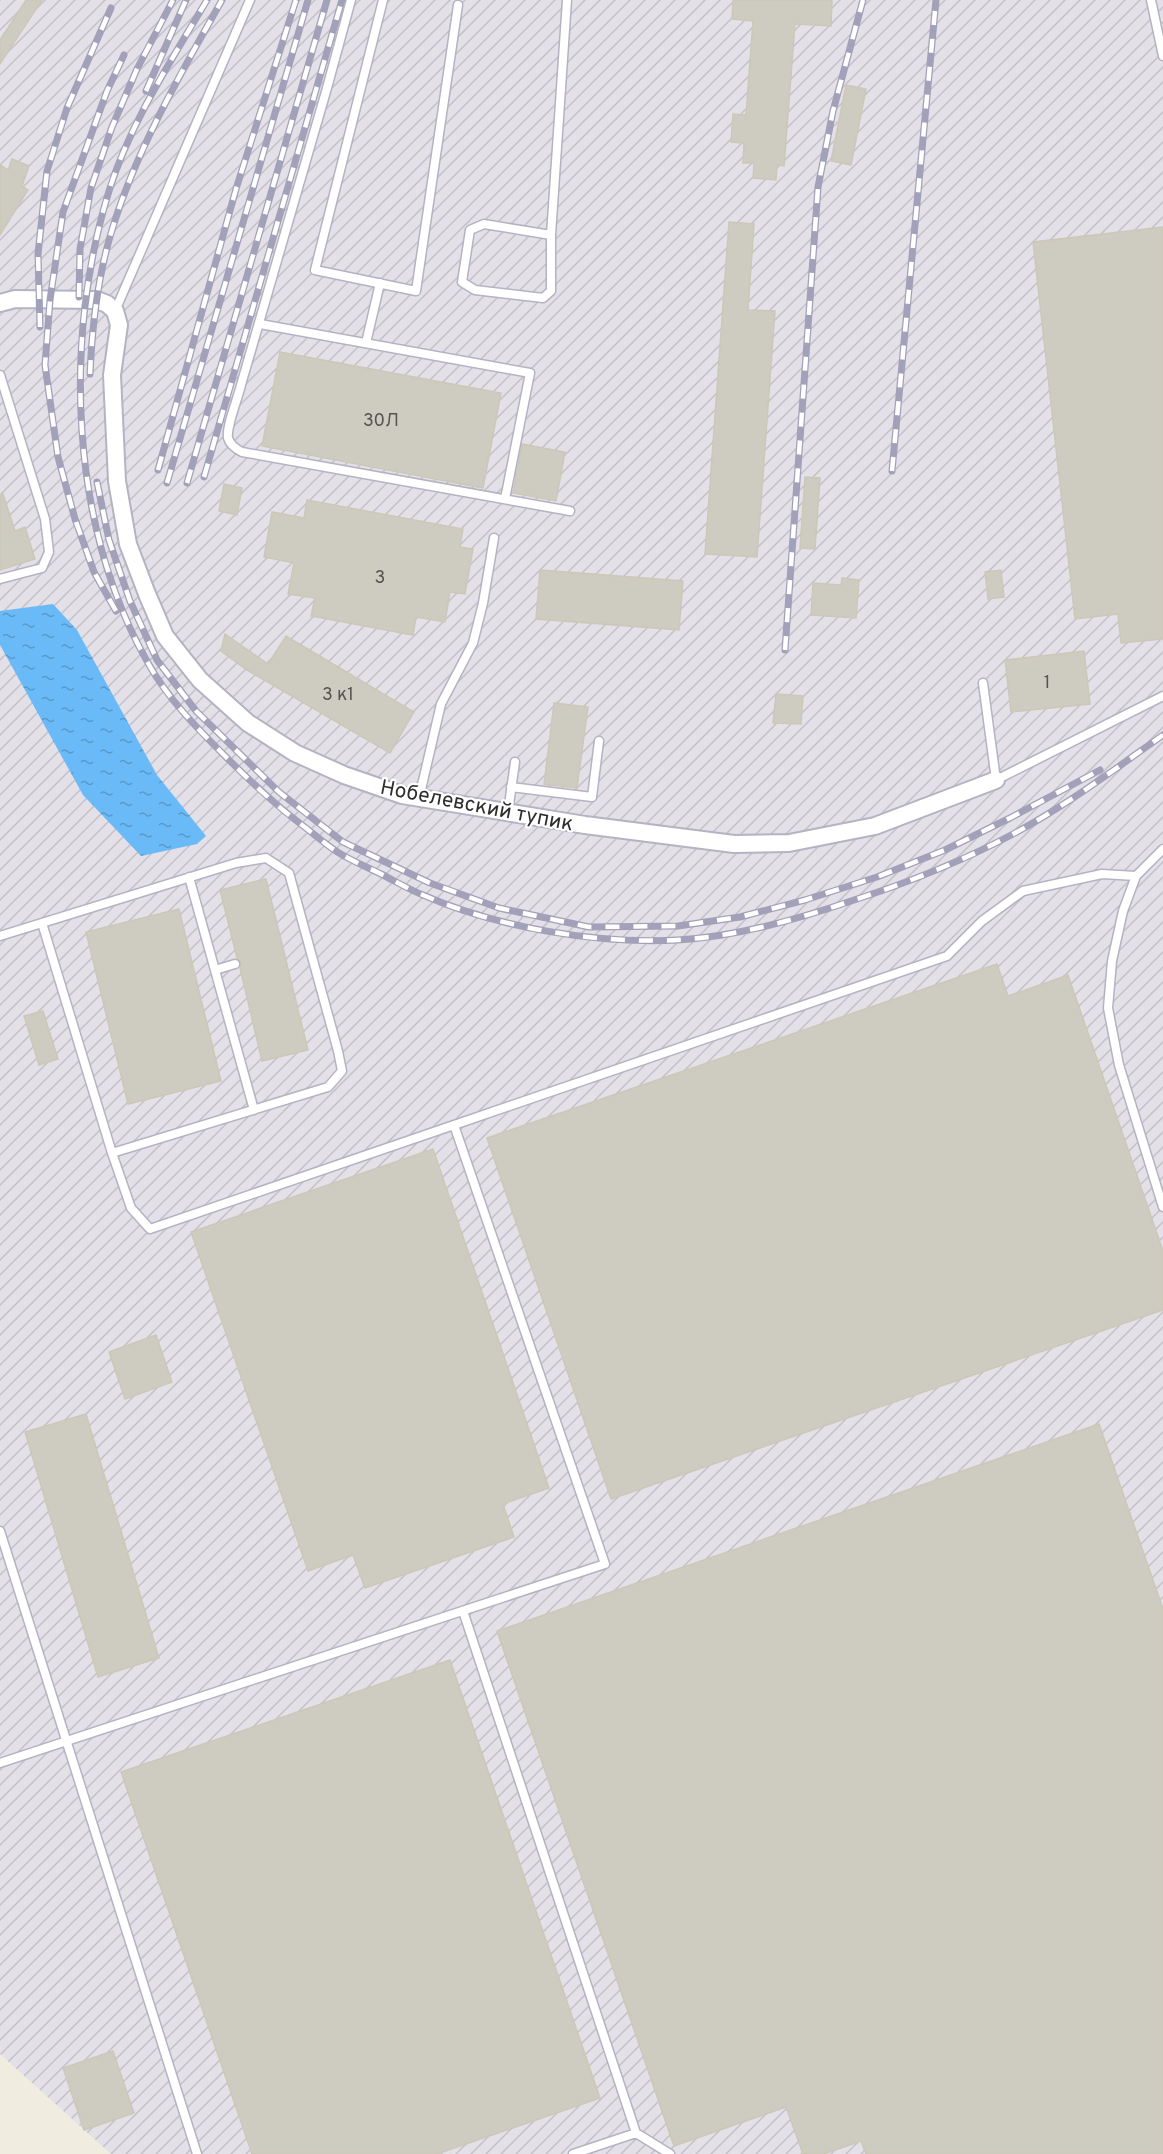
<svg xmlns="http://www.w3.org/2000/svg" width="1163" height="2154" viewBox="0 0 1163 2154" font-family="Overpass,sans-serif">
	<defs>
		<pattern id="industrial-furrows" width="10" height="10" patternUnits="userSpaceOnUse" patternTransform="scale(1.5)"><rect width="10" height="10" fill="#e4e0e8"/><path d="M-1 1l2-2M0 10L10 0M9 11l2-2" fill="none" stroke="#c4c0c7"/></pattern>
		<pattern id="water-ripples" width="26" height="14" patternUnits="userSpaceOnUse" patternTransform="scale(1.5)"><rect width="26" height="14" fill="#6bbaf8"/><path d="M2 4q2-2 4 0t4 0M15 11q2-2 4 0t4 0" fill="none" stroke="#5898c9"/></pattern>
	</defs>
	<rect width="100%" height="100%" fill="#f0ecdf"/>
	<path fill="url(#industrial-furrows)" d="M0 0H1163V2154H111L0 2054Z"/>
	<path fill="url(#water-ripples)" d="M53 604 77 630 157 775 206 836 197 844 141 856 83 795 0 645V611Z"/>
	<path fill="#cecbc1" stroke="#ccc8b8" stroke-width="1.5" d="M26 0H42L0 64V40Z
		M733 0H832L831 26 795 24 784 166 777 165 776 180 753 178 754 163H743L744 143 731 142 733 114 746 115 753 21 732 19Z
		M846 85 866 89 851 165 831 161Z
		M12 159 29 166 22 186 28 190 0 235V165L8 170Z
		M729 222 754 224 748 310 775 311 757 557 705 554Z
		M1163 227V639L1121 643 1118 614 1075 619 1033 242Z
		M280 352 501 393 483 488 262 446Z
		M522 444 565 452 556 501 513 493Z
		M805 477 820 478 815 549 800 548Z
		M224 484 242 488 237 515 219 511Z
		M3 494 15 531 25 527 35 559 0 570V495Z
		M307 500 463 529 460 547 473 549 465 594 450 592 445 622 416 617 413 635 311 616 315 598 288 594 294 563 264 557 272 512 304 518Z
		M540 570 683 581 679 630 536 619Z
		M1001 570 1004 597 988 599 985 572Z
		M842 578 859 580 856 618 811 615 813 583 841 585Z
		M225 634 268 664 286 636 414 712 390 753 247 670 221 651Z
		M1084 651 1090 704 1011 712 1005 660Z
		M776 694 803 696 801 724 773 723Z
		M554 703 588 707 577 788 544 784Z
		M266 879 308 1050 262 1061 240 968 241 963 237 958 220 890Z
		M179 909 221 1081 128 1104 86 932Z
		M997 964 1008 996 1068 975 1163 1251V1310L611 1499 487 1138Z
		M43 1011 58 1059 39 1065 24 1016Z
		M433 1149 549 1488 503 1504 514 1537 365 1588 353 1555 308 1571 191 1232Z
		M156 1335 172 1382 125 1399 109 1352Z
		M86 1414 159 1658 98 1677 25 1432Z
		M1099 1424 1163 1609V2154H866L861 2141 824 2154H803L786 2107 674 2146 497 1631Z
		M450 1660 600 2098 437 2154H252L121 1772Z
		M113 2051 134 2113 84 2130 63 2068Z"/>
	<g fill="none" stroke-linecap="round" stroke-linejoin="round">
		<defs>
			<path id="service" d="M351 0 327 88 241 385C238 398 226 427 228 438 230 445 236 449 242 452L570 511
				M383 0 315 270 416 291 458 5
				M1151 0 1163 56
				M551 235 484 224 470 230 462 282 475 290 543 298 551 291V235L567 0
				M115 311 250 0
				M260 324 530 373 505 499
				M366 343 380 283
				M0 375 45 519 49 552 42 568 0 579
				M983 683 996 780 1163 696
				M511 787 592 797 599 741
				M419 798 441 704 473 643 483 603 494 538
				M508 812 515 762
				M1163 849 1136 876 1123 911 1112 961 1108 1008 1119 1065 1163 1207
				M189 877 254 1110
				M0 936 236 863 266 858 289 873 338 1051 342 1071 328 1087 112 1153 42 923
				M215 970 235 964
				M112 1153 131 1208 150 1229 454 1125
				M0 1531 197 2154
				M463 1611 636 2133
				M0 1763 605 1564 454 1125 947 956 982 921 1023 891 1102 874 1136 876
				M573 2154 636 2133 670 2154"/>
			<path id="minor" d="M0 303 15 299 97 300 107 304 115 311 119 325 112 375 117 481 128 544 147 594 165 636 200 680 248 723 295 753 344 775 402 795 585 825 734 844 789 843 875 826 996 780"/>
		</defs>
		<use href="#service" stroke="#b3b3c2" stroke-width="11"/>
		<use href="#minor" stroke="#b3b3c2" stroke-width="20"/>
		<use href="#service" stroke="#fff" stroke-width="8"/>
		<use href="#minor" stroke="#fff" stroke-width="16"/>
		<defs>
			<path id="rail" d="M207 0C171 61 130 123 109 191 63 340 70 526 148 663 168 699 197 728 225 756 250 781 274 804 302 825 314 834 326 845 339 853 352 861 367 867 381 874 395 881 408 889 423 895 499 928 596 944 678 940 738 936 795 920 851 901 907 883 963 861 1015 833 1067 805 1115 769 1163 735
				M146 91 186 0
				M79 297 80 249 91 188 112 127 137 69 173 0
				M40 327 38 254 47 171 67 108 111 8
				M90 374C92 327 98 275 112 230 136 150 181 73 222 0
				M158 470 236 189 296 0
				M892 471 936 0
				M204 477 342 0
				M97 482 109 540 130 601 157 660 196 711 279 792 343 842 430 883 499 908 589 927 678 926 740 917 805 900 877 877 945 850 1010 818 1100 770
				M167 483 308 0
				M187 483 327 0
				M116 611 94 572 75 519 58 457 45 365 50 300 63 212 107 91 124 55
				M785 650 818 187 833 111 863 0"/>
		</defs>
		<use href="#rail" stroke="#a2a1b9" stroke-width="7"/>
		<use href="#rail" stroke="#fff" stroke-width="4.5" stroke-dasharray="14" stroke-linecap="butt"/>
	</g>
	<g text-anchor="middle" stroke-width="4.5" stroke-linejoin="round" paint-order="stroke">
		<g font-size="18" fill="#555452">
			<text x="381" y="426">30Л</text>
			<text x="380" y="583">3</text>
			<text x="1047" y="688">1</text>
			<text x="338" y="700">3 к1</text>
		</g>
		<g font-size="21" fill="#2d2d2d" stroke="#fff">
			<text transform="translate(477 805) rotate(11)" y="7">Нобелевский тупик</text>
		</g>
	</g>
</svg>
